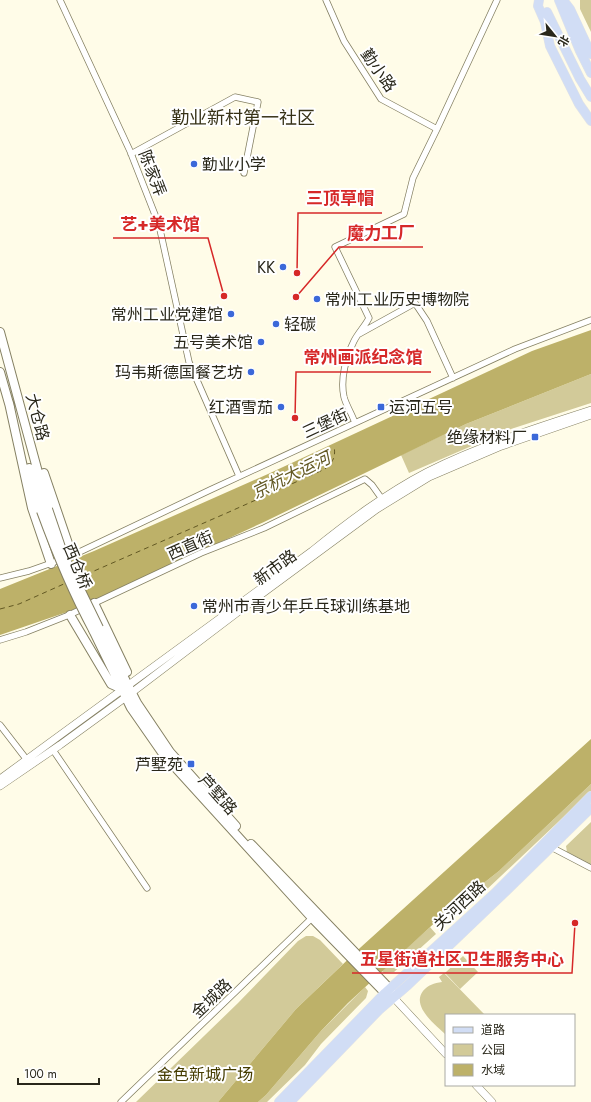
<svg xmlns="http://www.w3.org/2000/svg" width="591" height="1102" viewBox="0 0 591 1102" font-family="Jost,'Noto Sans SC',sans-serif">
	<rect width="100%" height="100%" fill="#fffce8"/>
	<path fill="#d2ca99" d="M580 0H591V32L580 9Z
		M591 374V403L511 429 409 473 401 455 466 424Z
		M591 784V791L464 911 455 902 469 890 471 893 499 871Z
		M591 822V864L567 852 566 846Z
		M430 927 436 934 394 972 384 973 382 971Z
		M306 936H313L320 940 343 964 296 1009 218 1102H136L238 1003 298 941Z
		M463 956 478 972 460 989 445 973Z
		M444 973 485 1015H446V1035C436 1025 411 1007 423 991 428 985 434 983 442 982L439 977Z
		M365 987 368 991 366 998 321 1044 305 1065 267 1102H258L266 1095 321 1031Z"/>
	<path fill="#bdb169" d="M591 330V374L466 424 264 522 70 611 0 635V589L94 551 268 474 532 351Z
		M591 739V784L499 871 471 893 468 890 445 910 442 916 348 1003 321 1031 266 1095 258 1102H218L296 1009 361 947Z"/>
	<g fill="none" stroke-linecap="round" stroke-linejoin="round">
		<path stroke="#625823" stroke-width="1" stroke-dasharray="5 4" stroke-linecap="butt" d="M78 578 229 512 325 469C333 462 336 457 334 446
			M0 609 19 604 66 583"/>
		<defs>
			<path id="minor" d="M60 0 130 151 159 225 189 362 239 476
				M326 0 344 41 381 99 437 129
				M131 154 235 97 258 102 244 173
				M359 334 415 303 427 321 453 378
				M355 423C352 414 346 405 344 397 340 379 346 357 354 341 358 333 365 326 369 318L335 247 404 214 413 178 437 129 497 0
				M71 556 210 490 515 349 591 320
				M0 578 29 571 63 559
				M0 640 26 632 69 615 201 553 264 528 365 479 372 485 382 499
				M0 725 27 760
				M53 750 147 888
				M549 846 591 868
				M121 1102 314 916"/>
			<path id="tertiary" d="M0 779 312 551C348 522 385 494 427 472 479 446 535 428 591 410
				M0 786 60 745 126 697 259 596 377 509 429 477 499 447 591 415
				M394 998 446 1054
				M476 1085 492 1102"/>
			<path id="secondary" d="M0 332 48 509
				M0 372 10 407
				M9 403 32 508 51 564
				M29 468 41 511
				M44 473 72 555
				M94 603 127 672
				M70 615 111 684 122 689
				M99 628 137 703 170 752 236 826
				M93 630 131 708 163 754 312 918 385 993 390 996
				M251 844 390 989 392 994"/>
			<path id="primary" d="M539 0 538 6 545 22 550 46 579 104 591 121
				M559 0 580 51 591 73
				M563 0 570 9 591 54
				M547 12 580 79 591 97
				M279 1102 385 993 495 893 591 796
				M290 1102 379 1010 408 985 501 896 591 808"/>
		</defs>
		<use href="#minor" stroke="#858063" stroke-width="7"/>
		<use href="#tertiary" stroke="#858063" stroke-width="8"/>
		<use href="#secondary" stroke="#858063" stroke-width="10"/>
		<use href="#primary" stroke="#e5e5e4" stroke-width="10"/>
		<use href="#minor" stroke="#fff" stroke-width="5.5"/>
		<use href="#tertiary" stroke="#fff" stroke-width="7"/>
		<use href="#secondary" stroke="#fff" stroke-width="8"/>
		<use href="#primary" stroke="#d1ddf5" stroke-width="9"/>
		<defs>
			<path id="secondary-bridge" d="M48 509 64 556 99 628
				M41 511C56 552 72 591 93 630"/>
		</defs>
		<use href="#secondary-bridge" stroke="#858063" stroke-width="10" stroke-linecap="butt"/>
		<use href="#secondary-bridge" stroke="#fff" stroke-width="8"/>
	</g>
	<g fill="#3b68d9" stroke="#fff" stroke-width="1.5">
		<circle cx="194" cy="164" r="4"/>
		<circle cx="283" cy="267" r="4"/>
		<circle cx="317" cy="299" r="4"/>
		<circle cx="231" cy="314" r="4"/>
		<circle cx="276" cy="324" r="4"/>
		<circle cx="261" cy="342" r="4"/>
		<circle cx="251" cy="372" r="4"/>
		<circle cx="281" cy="407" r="4"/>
		<rect x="377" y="403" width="8" height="8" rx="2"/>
		<rect x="531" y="433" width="8" height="8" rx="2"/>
		<circle cx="194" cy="606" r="4"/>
		<rect x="187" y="760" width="8" height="8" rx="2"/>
	</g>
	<g text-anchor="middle" stroke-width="4" stroke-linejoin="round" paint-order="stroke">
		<g font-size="16" fill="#29271a" stroke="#fff">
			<text transform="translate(379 70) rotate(55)" y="6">勤小路</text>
			<text transform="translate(153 173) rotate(69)" y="6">陈家弄</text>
			<text transform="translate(38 417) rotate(75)" y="6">大仓路</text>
			<text transform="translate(325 423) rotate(-25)" y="6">三堡街</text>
			<text transform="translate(190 545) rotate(-24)" y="6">西直街</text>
			<text transform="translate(78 566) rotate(67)" y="6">西仓桥</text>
			<text transform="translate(275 567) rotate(-36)" y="6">新市路</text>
			<text transform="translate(218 794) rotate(48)" y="6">芦墅路</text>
			<text transform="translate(459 905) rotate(-43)" y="6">关河西路</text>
			<text transform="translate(211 998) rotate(-44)" y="6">金城路</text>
		</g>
		<g font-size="16" fill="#29271a" stroke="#fff" text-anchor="end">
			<text x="202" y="170" text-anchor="start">勤业小学</text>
			<text x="275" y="273">KK</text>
			<text x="325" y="305" text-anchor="start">常州工业历史博物院</text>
			<text x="223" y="320">常州工业党建馆</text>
			<text x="284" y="330" text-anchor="start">轻碳</text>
			<text x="253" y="348">五号美术馆</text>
			<text x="243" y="378">玛韦斯德国餐艺坊</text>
			<text x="273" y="413">红酒雪茄</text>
			<text x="389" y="413" text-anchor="start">运河五号</text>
			<text x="527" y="443">绝缘材料厂</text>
			<text x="202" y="612" text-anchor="start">常州市青少年乒乓球训练基地</text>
			<text x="183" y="770">芦墅苑</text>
		</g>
		<g font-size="16" fill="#453c00" stroke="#fff">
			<text x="205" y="1080">金色新城广场</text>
		</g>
		<g font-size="17" font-style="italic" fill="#625823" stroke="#fff">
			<text transform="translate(291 475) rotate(-26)" y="6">京杭大运河</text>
		</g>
		<g font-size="18" fill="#373217" stroke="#fff">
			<text x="243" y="124">勤业新村第一社区</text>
		</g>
	</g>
	<path fill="none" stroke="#d62828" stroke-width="1.5" d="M297 273L298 213H382M224 296L208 238H113M296 297L339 247H423M295 418L296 372H431M575 923L572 973H352"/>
	<g fill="#d62828" stroke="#fff" stroke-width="1.5">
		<circle cx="297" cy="273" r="4"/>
		<circle cx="224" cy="296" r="4"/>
		<circle cx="296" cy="297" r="4"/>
		<circle cx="295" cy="418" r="4"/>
		<circle cx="575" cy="923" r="4"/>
	</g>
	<g font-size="17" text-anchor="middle" font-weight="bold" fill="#d62828" stroke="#fff" stroke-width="4" stroke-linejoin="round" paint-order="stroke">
		<text x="340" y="204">三顶草帽</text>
		<text x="160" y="230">艺+美术馆</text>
		<text x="381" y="239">魔力工厂</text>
		<text x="363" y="363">常州画派纪念馆</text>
		<text x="462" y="965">五星街道社区卫生服务中心</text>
	</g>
	<rect x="445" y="1014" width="130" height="72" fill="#ffffff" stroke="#a9a9a3"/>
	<rect x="453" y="1027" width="20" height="6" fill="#d1ddf5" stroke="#a9a9a3"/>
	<text x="481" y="1034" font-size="12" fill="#29271a">道路</text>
	<rect x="453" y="1044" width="20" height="12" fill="#d2ca99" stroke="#a9a9a3"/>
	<text x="481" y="1054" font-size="12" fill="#29271a">公园</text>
	<rect x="453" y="1064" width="20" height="12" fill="#bdb169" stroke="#a9a9a3"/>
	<text x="481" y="1074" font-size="12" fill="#29271a">水域</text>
	<g transform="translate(555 36) rotate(120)" stroke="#ffffff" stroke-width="3" paint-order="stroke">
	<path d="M0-3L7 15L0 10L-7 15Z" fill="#29271a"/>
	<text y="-6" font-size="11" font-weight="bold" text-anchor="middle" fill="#29271a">北</text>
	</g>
	<path d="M18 1078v6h81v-6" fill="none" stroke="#29271a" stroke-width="2"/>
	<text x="24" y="1078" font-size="12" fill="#29271a" stroke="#ffffff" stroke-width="3" paint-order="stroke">100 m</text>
</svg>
